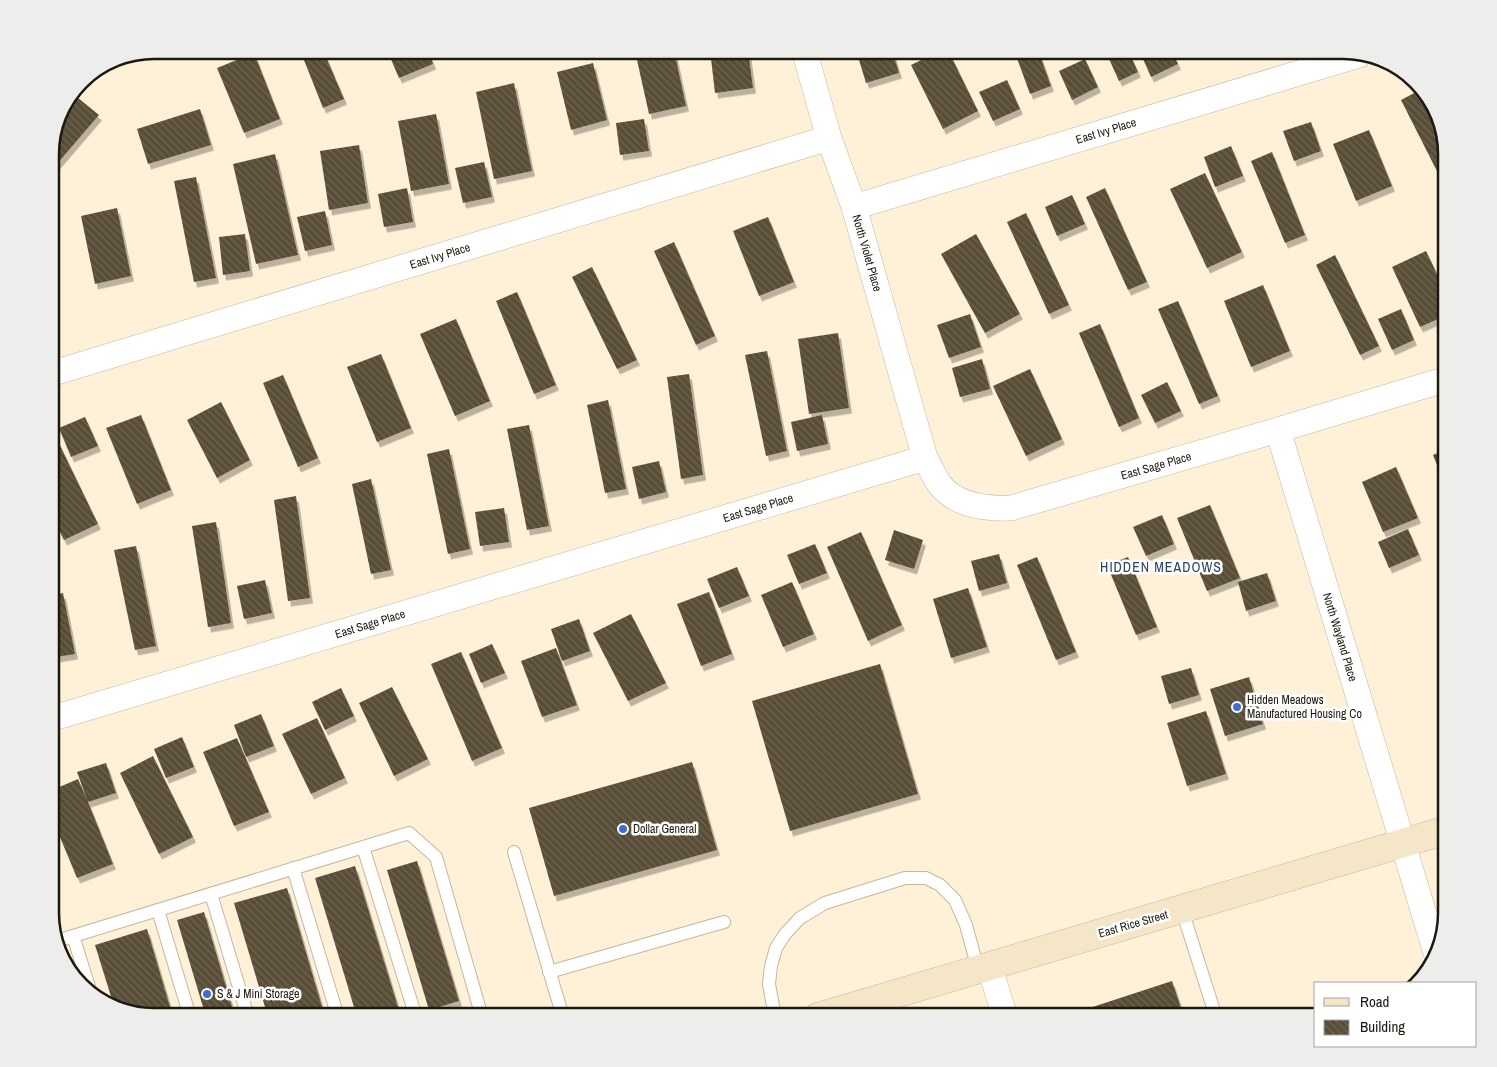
<svg xmlns="http://www.w3.org/2000/svg" width="1497" height="1067" viewBox="0 0 1497 1067" font-family="'Archivo Narrow',sans-serif">
	<defs>
		<pattern id="building-back-hatch" width="6" height="6" patternUnits="userSpaceOnUse" patternTransform="scale(1.25)"><rect width="6" height="6" fill="#594e37"/><path d="M-1 5l2 2M0 0l6 6M5-1l2 2" fill="none" stroke="#6d6451"/></pattern>
		<filter id="shadow"><feDropShadow dx="3" dy="5.5" stdDeviation="0" flood-color="#0004"/></filter>
	</defs>
	<rect width="100%" height="100%" fill="#fff1d7"/>
	<path fill="url(#building-back-hatch)" filter="url(#shadow)" d="M300 50H323L344 99 323 108Z
		M387 50H428L433 64 399 78Z
		M639 50H674L686 106 649 114 635 51Z
		M710 50H748L753 88 715 93Z
		M856 50H892L899 73 866 83Z
		M942 50H948L978 111 943 129 911 65Z
		M1014 50H1038L1051 86 1030 94Z
		M1105 50H1128L1138 72 1119 81Z
		M1139 50H1171L1178 64 1151 77Z
		M254 53 280 119 244 133 217 68Z
		M1085 59 1098 87 1072 100 1059 71Z
		M593 63 607 120 571 130 557 72Z
		M1007 80 1020 109 993 121 979 92Z
		M514 83 532 171 494 179 476 92Z
		M1418 91 1445 145 1447 153V176L1441 179 1401 100Z
		M72 93 99 115 50 172V147L61 108Z
		M200 109 211 145 148 164 137 129Z
		M436 114 449 184 411 191 398 121Z
		M644 119 649 151 620 155 616 123Z
		M1311 122 1321 151 1294 161 1283 131Z
		M1369 130 1392 186 1356 201 1333 144Z
		M359 145 368 203 329 210 320 151Z
		M1231 146 1243 176 1215 187 1204 157Z
		M1272 152 1305 235 1285 243 1251 161Z
		M275 154 298 255 256 264 233 164Z
		M484 162 492 197 463 203 455 168Z
		M1205 173 1242 252 1207 268 1170 189Z
		M196 177 216 278 194 282 174 181Z
		M407 188 413 222 384 227 378 194Z
		M1105 188 1147 282 1128 290 1086 197Z
		M1072 195 1085 224 1057 236 1045 207Z
		M117 208 131 276 95 284 81 216Z
		M325 211 332 245 305 251 297 217Z
		M1026 213 1069 305 1049 314 1007 222Z
		M768 217 794 282 759 296 733 231Z
		M245 234 250 271 223 275 219 237Z
		M976 234 1020 314 985 333 941 254Z
		M674 242 715 336 696 345 654 251Z
		M1426 251 1447 295V315L1420 327 1392 267Z
		M1335 255 1379 346 1360 355 1316 265Z
		M592 267 637 360 617 369 572 277Z
		M1263 285 1290 351 1251 367 1224 301Z
		M517 292 556 385 534 394 496 301Z
		M1178 301 1218 396 1199 404 1158 309Z
		M1401 309 1414 340 1392 350 1378 319Z
		M970 314 981 347 949 358 937 325Z
		M456 319 490 401 455 416 420 334Z
		M1100 324 1139 418 1119 427 1079 333Z
		M838 333 849 408 809 414 798 339Z
		M767 351 787 451 766 456 745 355Z
		M381 354 411 428 377 442 347 367Z
		M982 359 990 389 960 397 952 368Z
		M1030 369 1062 439 1026 456 993 386Z
		M689 374 703 475 681 479 667 377Z
		M283 375 318 458 298 467 263 383Z
		M1167 382 1181 411 1155 423 1141 395Z
		M608 400 626 489 605 493 587 405Z
		M221 402 250 460 217 478 187 420Z
		M141 415 171 490 137 504 106 428Z
		M822 415 828 444 797 451 791 422Z
		M85 417 98 446 71 457 59 428Z
		M529 425 549 526 527 530 507 429Z
		M53 431 98 524 64 540 50 512V432Z
		M449 449 470 549 448 554 427 454Z
		M1447 449V490L1433 455Z
		M659 461 666 492 639 499 632 467Z
		M1396 467 1418 518 1383 532 1362 482Z
		M371 479 391 570 371 574 352 484Z
		M296 496 310 598 288 601 274 500Z
		M1210 505 1240 578 1207 591 1177 518Z
		M504 508 509 542 480 546 475 512Z
		M1162 515 1174 544 1146 556 1133 527Z
		M216 522 231 623 208 627 192 526Z
		M1408 529 1419 555 1389 568 1378 542Z
		M894 530 923 540 914 569 885 560Z
		M861 532 902 625 868 641 827 547Z
		M815 544 827 573 799 584 787 555Z
		M136 546 156 646 135 650 114 550Z
		M999 554 1007 583 979 591 971 561Z
		M1037 557 1076 652 1056 660 1017 565Z
		M1128 557 1157 627 1136 635 1107 565Z
		M737 567 749 596 719 608 707 579Z
		M1267 573 1276 601 1246 611 1238 582Z
		M265 580 272 613 244 619 237 586Z
		M792 582 814 634 783 647 761 595Z
		M968 588 987 647 951 658 933 599Z
		M709 592 732 654 701 666 677 604Z
		M63 593 75 654 50 658V595Z
		M631 614 666 683 628 701 593 633Z
		M579 619 590 651 562 661 551 629Z
		M492 644 505 673 481 683 469 654Z
		M556 648 577 705 542 717 521 661Z
		M461 652 502 748 472 761 431 664Z
		M880 664 918 794 790 831 752 701Z
		M1191 668 1199 695 1169 704 1161 676Z
		M1249 677 1263 724 1225 736 1210 689Z
		M392 687 428 759 394 776 359 703Z
		M341 688 354 716 325 730 312 702Z
		M1206 711 1226 774 1187 786 1167 723Z
		M261 714 274 746 246 757 234 725Z
		M317 718 345 778 311 794 282 734Z
		M182 737 194 767 166 778 154 749Z
		M237 738 269 812 234 826 203 752Z
		M153 756 193 837 159 854 120 773Z
		M692 762 717 850 554 896 529 808Z
		M106 763 116 793 88 802 113 864 77 878 50 813V791L78 779 87 800 77 772Z
		M417 861 459 1001 429 1010 387 870Z
		M355 866 401 1017H357L315 878Z
		M287 888 325 1017H268L234 903Z
		M204 912 235 1017H206L177 920Z
		M147 929 173 1017H153L113 1003 95 945Z
		M65 953 71 974 64 965 61 954Z
		M1172 981 1184 1017H1065V1016Z"/>
	<g fill="none" stroke-linecap="round" stroke-linejoin="round">
		<defs>
			<path id="lane" d="M363 847 416 1017
				M514 852 563 1017
				M293 868 338 1017
				M211 894 248 1017
				M158 910 190 1017
				M1182 910 1216 1017
				M73 936 92 996
				M57 941 409 833 436 857 482 1017
				M549 972 724 922
				M775 1017 769 984 771 966 776 948 785 934 800 918 825 903 905 878H926L940 885 955 900 966 925 978 969"/>
			<path id="street" d="M804 50 829 138 854 207 925 458C930 466 934 477 940 485 957 506 986 509 1011 508L1278 430 1447 379
				M854 207 1359 55
				M50 374 829 138
				M1278 430 1435 950
				M50 719 925 458
				M989 965 1005 1017"/>
			<path id="secondary" d="M818 1017 1447 830"/>
		</defs>
		<use href="#lane" stroke="#c4b79d" stroke-width="14"/>
		<use href="#street" stroke="#c4b79d" stroke-width="26"/>
		<use href="#secondary" stroke="#c4b79d" stroke-width="29"/>
		<use href="#lane" stroke="#fff" stroke-width="12"/>
		<use href="#street" stroke="#fff" stroke-width="25"/>
		<use href="#secondary" stroke="#f4e6c6" stroke-width="28"/>
	</g>
	<g fill="#3d6cdd" stroke="#fff" stroke-width="2">
		<circle cx="1237" cy="707" r="5"/>
		<circle cx="623" cy="829" r="5"/>
		<circle cx="207" cy="994" r="5"/>
	</g>
	<g text-anchor="middle" stroke-width="5" stroke-linejoin="round" paint-order="stroke">
		<g font-size="12" fill="#1d190f" stroke="#fff">
			<text transform="translate(1106 131) rotate(-17)" y="4">East Ivy Place</text>
			<text transform="translate(867 253) rotate(74)" y="4">North Violet Place</text>
			<text transform="translate(440 256) rotate(-17)" y="4">East Ivy Place</text>
			<text transform="translate(1156 466) rotate(-16)" y="4">East Sage Place</text>
			<text transform="translate(758 508) rotate(-17)" y="4">East Sage Place</text>
			<text transform="translate(370 624) rotate(-17)" y="4">East Sage Place</text>
			<text transform="translate(1340 637) rotate(73)" y="4">North Wayland Place</text>
			<text transform="translate(1133 924) rotate(-16)" y="4">East Rice Street</text>
		</g>
		<g font-size="12" fill="#1d190f" stroke="#fff" text-anchor="start">
			<text x="1247" y="704">Hidden Meadows<tspan x="1247" dy="14">Manufactured Housing Co</tspan></text>
			<text x="633" y="833">Dollar General</text>
			<text x="217" y="998">S &amp; J Mini Storage</text>
		</g>
		<g font-size="14" letter-spacing="1" fill="#284178" stroke="#fff">
			<text x="1161" y="572">HIDDEN MEADOWS</text>
		</g>
	</g>
	<path d="M0 0H1497V1067H0ZM154 59H1343A95 95 0 0 1 1438 154V913A95 95 0 0 1 1343 1008H154A95 95 0 0 1 59 913V154A95 95 0 0 1 154 59Z" fill="#ededec" fill-rule="evenodd"/>
	<path fill="none" stroke="#1d190f" stroke-width="2.5" d="M154 59H1343A95 95 0 0 1 1438 154V913A95 95 0 0 1 1343 1008H154A95 95 0 0 1 59 913V154A95 95 0 0 1 154 59Z"/>
	<rect x="1314" y="982" width="162" height="65" fill="#ffffff" stroke="#a5a39f"/>
	<rect x="1324" y="998" width="25" height="8" fill="#f4e6c6" stroke="#a5a39f"/>
	<text x="1360" y="1007" font-size="15" fill="#1d190f">Road</text>
	<rect x="1324" y="1020" width="25" height="15" fill="url(#building-back-hatch)" stroke="#a5a39f"/>
	<text x="1360" y="1032" font-size="15" fill="#1d190f">Building</text>
</svg>
